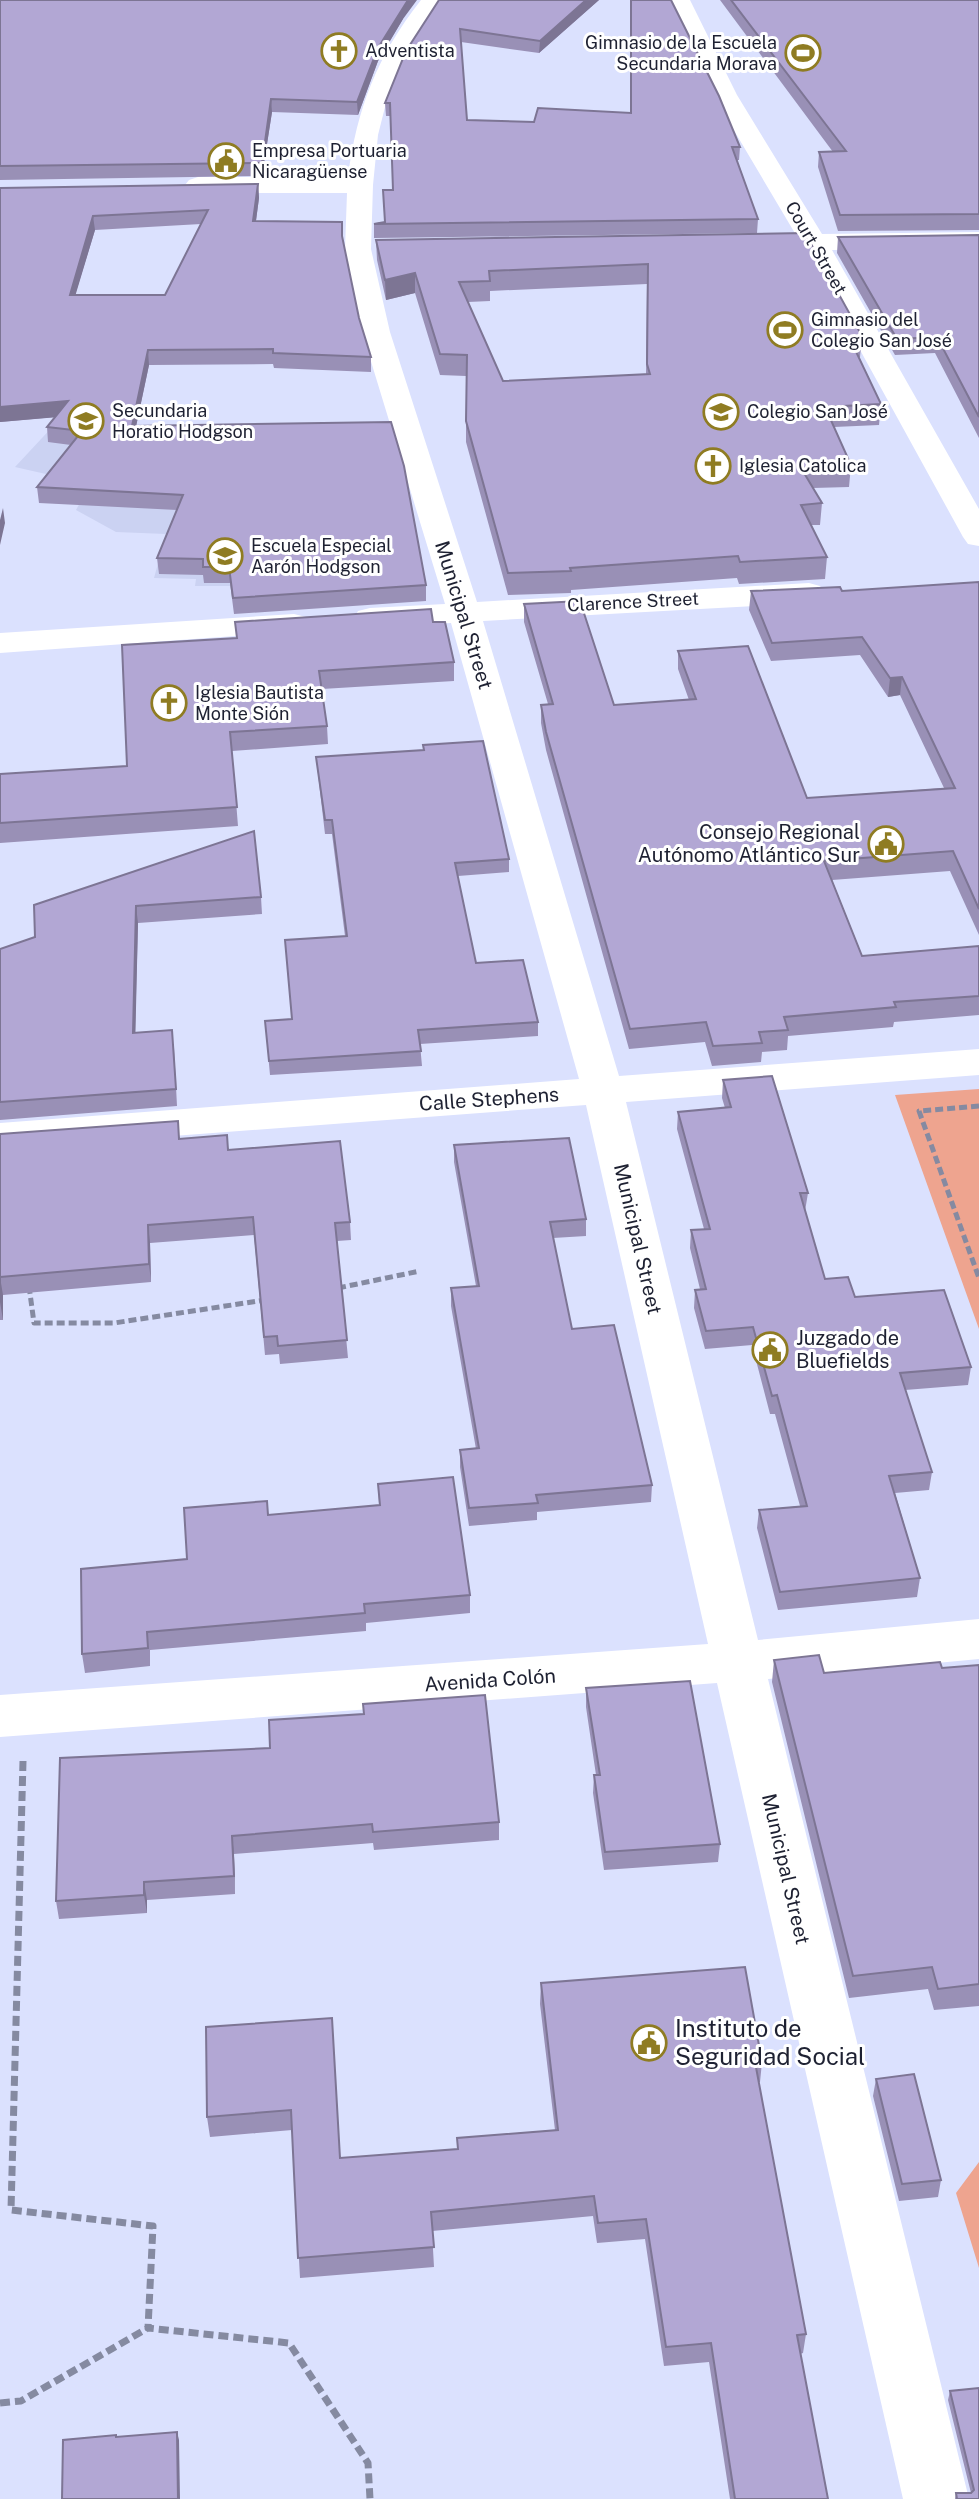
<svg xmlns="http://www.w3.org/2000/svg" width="979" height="2499" viewBox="0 0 979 2499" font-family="'Public Sans',sans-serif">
	<rect width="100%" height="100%" fill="#dbe1fe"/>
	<path fill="#cbd2f2" d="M83 394 96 440 266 492 286 586H195L196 579 154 578 166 534 116 532 76 510 90 484 15 467Z"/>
	<path fill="#eea48f" d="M979 1089V1329L895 1095Z
		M979 2162V2268L956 2193Z"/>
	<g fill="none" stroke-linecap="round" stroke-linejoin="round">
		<path stroke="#858aa1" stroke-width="5" stroke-dasharray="8 4" stroke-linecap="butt" d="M979 1106 919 1111 979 1278
			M29 1286 34 1323H114L265 1300
			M338 1288 420 1271"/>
		<path stroke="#858aa1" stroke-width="7" stroke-dasharray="10 5" stroke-linecap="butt" d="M23 1761 11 2210 153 2226 148 2328 289 2343 368 2463 370 2499
			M0 2403 21 2401 148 2328"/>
		<path fill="#fff" fill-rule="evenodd" d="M421 0H443L420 31 386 103 378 135 373 185 371 249 390 332 477 602 809 583 820 586 825 593 820 600 809 603 483 621 619 1076 979 1049V1075L626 1102 758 1640 979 1619V1659L768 1679 969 2499H903L717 1683 0 1737V1695L708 1644 586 1105 0 1149V1123L579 1079 451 623 370 628 358 625 354 618 358 611 370 608 445 604 362 332 345 249 347 193H198L189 190 185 185 189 180 198 177H348C357 108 377 56 421 0Z
			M668 0H690L737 95 822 234 979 232V248L832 250 979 509V546L968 544 963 537 805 250 740 249 736 243 740 237 796 235 713 95Z
			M294 614 306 617 310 624 306 631 0 653V633Z"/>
	</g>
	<path fill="#9990b6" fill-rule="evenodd" d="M0 0 403 19 378 61 358 115 272 112 262 176 0 180Z
		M439 0H599L539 53 461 42 467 120 740 147 739 160H737L758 219 757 233 374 238V224L384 222 393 190 391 116H386L385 103Z
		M720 0H979V230L838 231 818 167 819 152H833Z
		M258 184 259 198 256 221 342 240 359 318 371 357V372L274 368 273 364 149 365 136 426 426 585V601L234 614 230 583H204L203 575 159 574 157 558 177 510 39 503 37 487 71 445 48 442 47 427 55 417 0 422V188ZM201 224 165 295H75L95 230Z
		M805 233 862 336 860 357H859L881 404 879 425 834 427 851 465 849 487 813 488 822 503 820 525H811L827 557 825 579 739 584 737 578 571 590V593L508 595 466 442V376L440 375 415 293 386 300 377 260 376 240ZM647 284 646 374 503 381 468 302 490 301V291Z
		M979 235V438L935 353 895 355 837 253 838 237Z
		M979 582V935L950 871 832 880 862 956 979 946V1015L894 1022 893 1027 788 1036 787 1050 762 1052 761 1062 712 1066 705 1042 629 1049 546 750 541 723V705L548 704 524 622V604L614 705 689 700 678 669V651L807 798 944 788 900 695 888 697 860 655 771 661 749 610 751 591H842Z
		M433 622 454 662V681L322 689 327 726 328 744 232 751 238 826 0 843V774L127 766 236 638Z
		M423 745 509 859V872L458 876 476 963 538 1022V1036L420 1044 422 1066 270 1075 265 1021 292 1019 345 936 332 834H325L316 757 423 750Z
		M261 897 262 914 138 923 135 1033 174 1048 177 1106 0 1120V949L35 937 34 905Z
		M723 1080 808 1193 805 1211 825 1279 971 1367 968 1385 905 1390 932 1472 929 1490 895 1493 920 1578 917 1597 778 1610 757 1528 759 1510 800 1506 775 1414H770L752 1345 705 1349 694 1308 695 1290 700 1289 690 1248 691 1230 704 1229 677 1129 678 1112 725 1108 722 1098Z
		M0 1134 180 1139 228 1150 350 1222 351 1240 337 1241 348 1358 280 1364 279 1354 265 1355 254 1235 150 1243 151 1282 3 1295V1320H0Z
		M454 1145 586 1219V1236L553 1238 572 1329 652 1485 651 1502 537 1512V1520L469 1526 460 1467V1450L476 1449 451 1306V1288L476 1286 454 1162Z
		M378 1484 470 1595V1613L366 1623V1631L150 1650V1666L85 1673 82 1654 187 1559 268 1515 379 1505Z
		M774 1660 824 1673 942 1668 979 1665V2006L934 2010 928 1989 849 1998 772 1682Z
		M586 1688 720 1844 718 1862 604 1870 593 1793 594 1775H596L586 1707Z
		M60 1758 499 1822V1840L374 1850 373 1843 234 1854 235 1894 147 1900V1913L59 1919 56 1901Z
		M541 1983 762 2062 760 2082H758L806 2334 803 2353 800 2354 828 2499H730L709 2362 664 2366 645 2239 597 2243 593 2216 432 2231 434 2267 300 2278 292 2130 210 2137 207 2117 206 2027 340 2158 457 2149V2138L555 2130 540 2004Z
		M876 2079 941 2180 938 2197 899 2201 873 2096Z
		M950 2391 979 2499H955L956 2493H971L948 2400Z"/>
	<path fill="#7d7594" d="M408 0H417L403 19 378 61 358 115 357 102 378 48Z
		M586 0H599L539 53 540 41Z
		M271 99 272 112 262 176V163Z
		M258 184 259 198 254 235 253 221Z
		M93 216 95 230 71 310 70 295Z
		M415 273V293L386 300 385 280Z
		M148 350 149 365 133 441 132 426Z
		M68 401 70 416 0 422V407Z
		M3 508 5 523 0 545V520Z
		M902 677 900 695 888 697 890 678Z
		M136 906 138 923 135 1051 133 1033Z
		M148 1225 150 1243 151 1282 149 1264Z
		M0 1277 3 1295V1320L0 1302Z
		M232 1836 234 1854 235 1894 234 1876Z
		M144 1882 147 1900V1913L144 1895Z
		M177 2432 179 2440 180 2499H178Z"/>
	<path fill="#b2a7d4" stroke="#7d7594" stroke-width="2" fill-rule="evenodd" d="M0 0H408L378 48 357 102 271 99 262 163 0 166Z
		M439 0H586L540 41 460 29 467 120 534 122 538 108 631 113V0H671L719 96 740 147H732L758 219 374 224 385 222 383 190H393L390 103H385L406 51Z
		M731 0H979V214L840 215 819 152 846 151Z
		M258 184 253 221 342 222V236L359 318 371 357 273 353V349L148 350 132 426 391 422 404 466 426 585 233 598 229 567H203V559L157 558 183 495 37 487 82 431 47 427 68 401 0 407V188ZM208 210 165 295H70L93 216Z
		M805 233 862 336 849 337 881 404 825 407 851 465 801 468 822 503 801 505 827 557 740 562 738 556 570 568 571 571 508 573 466 421 467 355 440 354 415 273 385 280 376 240ZM648 264 647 364 650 374 503 381 459 282 490 281 489 271Z
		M979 235V417L937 337 897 339 838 237Z
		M979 582V909L953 851 824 861 862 956 979 946V996L894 1002 896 1007 784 1017 788 1030 759 1032 762 1043 713 1046 706 1022 630 1029 546 732 541 705 553 704 524 604 580 601 614 705 696 699 678 651 748 646 807 798 955 788 902 677 890 678 862 637 772 643 751 591 840 587 842 591Z
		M431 609 433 622H445L454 662 319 671 327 726 230 732 237 807 0 823V774L127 766 122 645 237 638 235 622Z
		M483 741 509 859 455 863 476 963 523 960 538 1022 418 1030 421 1051 269 1061 265 1021 292 1019 285 940 347 936 332 820H325L316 757 424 750 423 745Z
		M254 831 261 897 136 906 133 1033 172 1030 176 1089 0 1102V949L35 937 34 905Z
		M772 1076 808 1193H800L825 1279 848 1277 855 1297 944 1290 971 1367 900 1373 932 1472 889 1476 920 1578 780 1592 759 1510 807 1506 777 1395 772 1396 753 1327 706 1331 695 1290 706 1289 691 1230 710 1229 678 1112 731 1107 723 1080Z
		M178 1121 179 1139 227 1135 228 1150 340 1141 350 1222 335 1223 347 1340 278 1346 277 1336 264 1337 253 1217 148 1225 149 1264 0 1277V1302V1134Z
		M569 1138 586 1219 550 1222 572 1329 614 1325 652 1485 536 1495 538 1503 469 1508 460 1450 479 1448 451 1288 479 1286 454 1145Z
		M453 1477 470 1595 364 1604 365 1613 147 1632 148 1648 82 1654 81 1569 187 1559 184 1508 267 1501 268 1515 380 1505 378 1484Z
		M819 1655 824 1673 940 1662 942 1668 979 1665V1984L938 1989 932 1967 853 1976 774 1660Z
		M690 1681 720 1844 605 1852 594 1775H600L586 1688Z
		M485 1695 499 1822 373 1832 372 1824 232 1836 234 1876 144 1882V1895L56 1901 60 1758 270 1748 269 1720 364 1714 363 1704Z
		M745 1967 762 2062H755L806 2334 797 2335 828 2499H735L711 2343 666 2347 646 2219 598 2223 594 2196 431 2212 434 2247 298 2258 291 2110 207 2117 206 2027 332 2018 340 2158 458 2149 457 2138 558 2130 541 1983Z
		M914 2074 941 2180 902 2184 876 2079Z
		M979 2388V2499H957L956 2493H971L974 2490 950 2391Z
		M177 2432 178 2499H62L63 2440 116 2435V2437Z"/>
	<defs>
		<symbol id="church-ring" viewBox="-11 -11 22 22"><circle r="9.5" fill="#fff" stroke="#8f7c22" stroke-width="1.5"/><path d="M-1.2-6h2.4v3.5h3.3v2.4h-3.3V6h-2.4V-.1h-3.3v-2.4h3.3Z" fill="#8f7c22"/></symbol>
		<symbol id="stadium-ring" viewBox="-11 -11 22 22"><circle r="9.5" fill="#fff" stroke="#8f7c22" stroke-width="1.5"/><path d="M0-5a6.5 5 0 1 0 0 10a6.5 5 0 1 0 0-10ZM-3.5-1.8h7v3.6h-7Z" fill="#8f7c22"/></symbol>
		<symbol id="civic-ring" viewBox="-11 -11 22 22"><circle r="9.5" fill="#fff" stroke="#8f7c22" stroke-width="1.5"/><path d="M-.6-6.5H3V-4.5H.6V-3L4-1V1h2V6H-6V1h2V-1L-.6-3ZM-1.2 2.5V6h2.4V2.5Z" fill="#8f7c22"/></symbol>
		<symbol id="school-ring" viewBox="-11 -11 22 22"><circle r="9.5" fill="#fff" stroke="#8f7c22" stroke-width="1.5"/><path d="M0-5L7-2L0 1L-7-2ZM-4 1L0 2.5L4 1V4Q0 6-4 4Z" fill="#8f7c22"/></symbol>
	</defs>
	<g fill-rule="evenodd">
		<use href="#church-ring" x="319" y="31" width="40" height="40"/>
		<use href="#stadium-ring" x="783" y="33" width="40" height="40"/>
		<use href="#civic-ring" x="206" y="141" width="40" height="40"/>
		<use href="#stadium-ring" x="765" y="310" width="40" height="40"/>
		<use href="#school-ring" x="701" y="392" width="40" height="40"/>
		<use href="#school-ring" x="66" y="401" width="40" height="40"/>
		<use href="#church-ring" x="693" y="446" width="40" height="40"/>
		<use href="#school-ring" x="205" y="536" width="40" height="40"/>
		<use href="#church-ring" x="149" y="683" width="40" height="40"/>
		<use href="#civic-ring" x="866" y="824" width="40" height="40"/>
		<use href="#civic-ring" x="750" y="1330" width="40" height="40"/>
		<use href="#civic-ring" x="629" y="2023" width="40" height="40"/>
	</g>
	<g text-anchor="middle" stroke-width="6" stroke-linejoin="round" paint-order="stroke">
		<g font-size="18" fill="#1e2132" stroke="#fff" text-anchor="start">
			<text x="777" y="49" text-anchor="end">Gimnasio de la Escuela<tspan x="777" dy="21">Secundaria Morava</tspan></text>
			<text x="365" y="57">Adventista</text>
			<text x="252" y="157">Empresa Portuaria<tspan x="252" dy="21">Nicaragüense</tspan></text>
			<text x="811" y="326">Gimnasio del<tspan x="811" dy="21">Colegio San José</tspan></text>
			<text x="112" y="417">Secundaria<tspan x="112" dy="21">Horatio Hodgson</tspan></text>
			<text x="747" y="418">Colegio San José</text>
			<text x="739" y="472">Iglesia Catolica</text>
			<text x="251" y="552">Escuela Especial<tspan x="251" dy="21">Aarón Hodgson</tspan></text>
			<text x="195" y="699">Iglesia Bautista<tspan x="195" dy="21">Monte Sión</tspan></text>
		</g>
		<g font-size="18" fill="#1e2132" stroke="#fff">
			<text transform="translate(816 248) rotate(60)" y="6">Court Street</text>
			<text transform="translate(633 602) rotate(-3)" y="6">Clarence Street</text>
		</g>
		<g font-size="20" fill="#1e2132" stroke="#fff">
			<text transform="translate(464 615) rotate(73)" y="7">Municipal Street</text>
			<text transform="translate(489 1099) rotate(-4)" y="7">Calle Stephens</text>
			<text transform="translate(638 1239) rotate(77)" y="7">Municipal Street</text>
			<text transform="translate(490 1680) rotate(-4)" y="7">Avenida Colón</text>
			<text transform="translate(786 1869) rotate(77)" y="7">Municipal Street</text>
		</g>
		<g font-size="20" fill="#1e2132" stroke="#fff" text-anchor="end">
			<text x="860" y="839">Consejo Regional<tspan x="860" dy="23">Autónomo Atlántico Sur</tspan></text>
			<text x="796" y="1345" text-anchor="start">Juzgado de<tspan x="796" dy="23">Bluefields</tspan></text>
		</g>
		<g font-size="24" fill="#1e2132" stroke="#fff" text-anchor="start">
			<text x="675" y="2037">Instituto de<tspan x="675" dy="28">Seguridad Social</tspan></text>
		</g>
	</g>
</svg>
